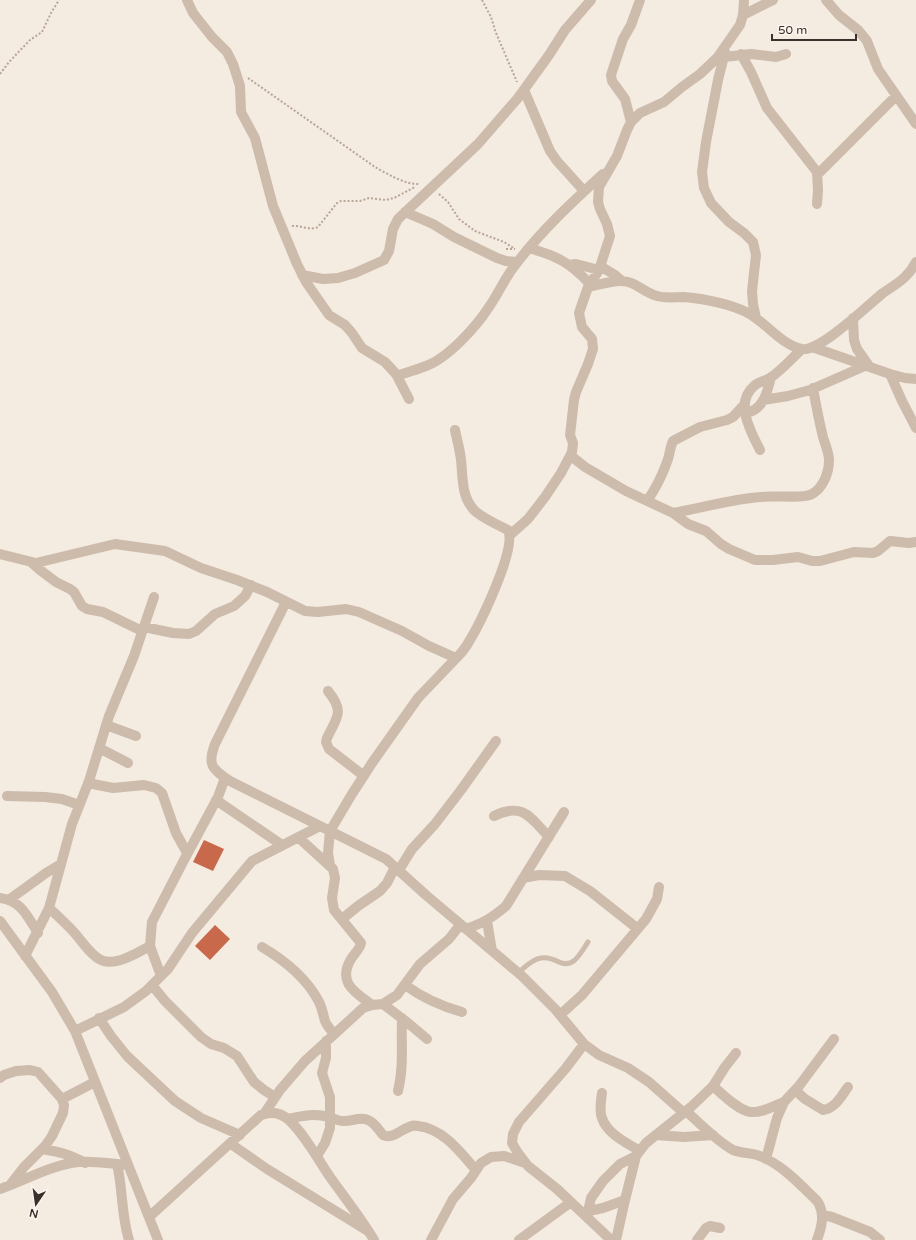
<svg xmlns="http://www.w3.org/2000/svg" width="916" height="1240" viewBox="0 0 916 1240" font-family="'Varela Round',sans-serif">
	<rect width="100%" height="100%" fill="#f4ebe1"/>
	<path fill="#c8694b" d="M204 840 224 849 213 871 193 862Z
		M215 925 230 939 210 960 195 946Z"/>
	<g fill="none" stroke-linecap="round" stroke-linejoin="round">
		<path stroke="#b9a596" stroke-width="2" stroke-dasharray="2 2" stroke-linecap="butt" d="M482 0 491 17 496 33 517 82
			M0 74 9 62 30 40 42 32 51 13 59 0
			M248 78 375 167C388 174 405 185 420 184
			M439 194 448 202 459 219 475 231 504 242 515 249
			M292 226C300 225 310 231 318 227L337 203 341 201H360L369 198 386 200 394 198 415 187
			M506 249H515"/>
		<path stroke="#cdbbac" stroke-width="5" d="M518 973C524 968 532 959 541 958 547 957 553 959 559 962 574 969 581 952 588 942"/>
		<path stroke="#cdbbac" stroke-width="10" d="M187 0 193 13 212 37 227 52 233 64 240 86 241 112 255 138 273 206 297 264 306 282 329 315 345 325 352 333 362 348 385 362 396 374 409 399
			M826 0 839 15 858 30 867 41 878 69 916 124
			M743 15 773 0
			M725 52 718 80 706 142 702 172 704 188 711 203 729 222 744 233 753 242 756 255 752 291 753 304 756 318
			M741 54 751 72 767 108 817 172 818 190 817 204
			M724 57 751 54 776 57 786 54
			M524 90 550 151 557 161 584 191
			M631 122 625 99 612 81 611 75 623 39 631 25 640 0
			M817 175 896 96
			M405 212 433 224 454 237 497 258 506 261 517 262
			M529 248C557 256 569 262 590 284
			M569 265 576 264 599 270
			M600 266 615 275 622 281
			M302 275 323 279 338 278 355 273 384 260 389 251 393 229 398 219 478 144 518 98 549 55 565 30 591 0
			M588 287C598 285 610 281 621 281 635 281 642 291 654 295 663 299 674 297 684 297 705 299 727 303 746 312 765 321 781 345 802 349 820 352 868 305 883 293 890 288 899 283 905 277 910 272 913 268 916 262
			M853 318 854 340 857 349 869 366
			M812 347 890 374 905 378 916 379
			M890 374 902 401 916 428
			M397 376C407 372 416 370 426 366 448 358 476 327 489 307 498 294 504 280 513 268 538 234 571 203 603 174
			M763 400 788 396 810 390 867 365
			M745 413C763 411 767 393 771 377
			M760 450C751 432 734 403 754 386 758 382 765 381 770 378 782 370 792 358 802 349
			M571 456 585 467 626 491 673 513 688 524 706 531 721 544 729 549 755 560H773L798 557 812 561H820L854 552 873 553 878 551 890 541 909 543 916 542
			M647 501C656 488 663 474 668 459 670 453 670 447 673 441L700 427 727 420 733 417 744 405
			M673 513C702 508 731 499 761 497 773 495 804 499 812 494 823 488 829 473 829 460 829 453 825 444 823 437 819 421 816 405 813 388
			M510 535 528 519 545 497 561 473 572 452 573 443 570 435 574 400 576 392 588 364 593 349 592 339 582 327 579 313 588 287 599 270 610 236 607 224 600 209 598 202 599 187 617 156 627 130 631 122 640 113 664 102 682 87 700 74 717 58 740 25 743 15 744 0
			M0 554 36 563 115 544 165 551 201 568 237 580 267 592 305 611 318 612 346 609 359 612 402 631 429 646 456 658
			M32 563 40 570 56 582 70 589 74 592 82 606 87 609 103 612 142 631
			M286 602 215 744C207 765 212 769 230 781L386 859 427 896 522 976 555 1009 584 1044 599 1055 628 1068 649 1082 684 1113
			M144 627 173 633 189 634 196 631 215 614 234 606 245 596 251 585
			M328 691C345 712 337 717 327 738L326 742 329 749 364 776
			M106 725 136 736
			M99 748 128 763
			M88 783 113 788 144 785 156 788 162 793 176 833 187 853
			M7 796 45 797 62 799 79 805
			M216 800 282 845
			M494 816C523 802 530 817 549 837
			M298 837 333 869 335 878 332 898 334 910 361 943C360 949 354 954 351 959 337 983 355 992 372 1005
			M330 865 328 853 330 831 352 794 372 763 418 698 462 652 467 645C479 626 517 549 508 530 498 525 482 518 474 510 461 496 463 477 461 460 460 450 457 440 455 430
			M399 870 412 849 435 824 461 790 496 741
			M523 878 539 875 565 876 590 891 638 929
			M0 898C22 901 27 916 38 933
			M10 899 46 873 61 864
			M49 908C57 915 64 922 71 929 80 938 90 955 101 960 115 967 139 952 150 946
			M342 919 358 906 380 891 387 883 395 867
			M0 921 52 992 75 1031 158 1240
			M487 921 492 951
			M466 929C483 923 492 918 506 906L564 812
			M262 947C284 960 306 978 318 1000 322 1007 323 1014 325 1021 327 1026 331 1030 334 1034
			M25 956 49 908 72 824 89 781 109 716 134 656 154 597
			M161 976 150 946 152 922 184 860 218 797 225 778
			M152 985 165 1001 201 1037 211 1044 224 1048 237 1056 254 1082 264 1090 275 1097
			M405 985C423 998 440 1006 462 1012
			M383 1004 408 1023 427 1039
			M560 1015 582 995 646 919 657 899 659 887
			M99 1018 111 1036 127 1056 175 1101 201 1118 240 1135
			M75 1031 124 1007 146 991 168 969 192 933 252 861 320 826
			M584 1044 566 1068 519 1122 513 1134 512 1143 518 1153 528 1166 557 1189 611 1240
			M0 1078 4 1075 16 1071 30 1070 38 1072 62 1099 64 1105 63 1113 52 1136 45 1146 24 1167 10 1185
			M713 1086C722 1094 739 1111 751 1112 762 1113 774 1106 784 1102
			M795 1090 805 1099 823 1110C835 1109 842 1095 848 1087
			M398 1091C404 1067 401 1043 402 1018
			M602 1093C601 1100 599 1111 602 1118 607 1134 627 1143 640 1151
			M62 1099 95 1082
			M686 1111C698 1122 719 1143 733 1150 741 1153 750 1153 757 1155 778 1162 796 1180 811 1195 814 1198 818 1201 819 1204 825 1216 821 1229 817 1240
			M264 1114 280 1090 305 1061 363 1008 372 1005 383 1004 397 995 420 964 449 939 460 925
			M288 1119C302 1116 315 1113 328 1117 333 1118 338 1121 343 1121 351 1122 360 1116 368 1120 374 1122 379 1130 383 1135 393 1140 402 1128 412 1126 414 1125 416 1126 418 1126 444 1129 460 1152 476 1170
			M656 1135 684 1137 713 1135
			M231 1144 267 1169 368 1231
			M42 1149C60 1152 69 1154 85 1163
			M317 1156 325 1143 330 1128V1097L322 1073 326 1058V1041
			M766 1159 777 1118 784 1102 799 1086 834 1039
			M117 1164C123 1189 121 1215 129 1240
			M0 1189C26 1180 50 1165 79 1162 95 1161 112 1164 128 1165
			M588 1211 591 1198 603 1181 620 1164 636 1156
			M584 1212 603 1208 625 1200
			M822 1215 832 1217 870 1232 880 1240
			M149 1217 261 1115C271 1111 281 1113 289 1120 306 1136 317 1158 330 1177 345 1198 361 1218 374 1240
			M431 1240 453 1199 471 1178 481 1163 491 1157 504 1156 525 1163
			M519 1240 571 1202
			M616 1240 625 1200 636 1156 646 1143 691 1107 713 1086 725 1067 736 1053
			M697 1240 706 1228 710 1226 720 1228"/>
	</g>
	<g transform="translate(36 1204) rotate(193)" stroke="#fbf5ee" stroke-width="3" paint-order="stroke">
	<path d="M0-3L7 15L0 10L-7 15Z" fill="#3b302b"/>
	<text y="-6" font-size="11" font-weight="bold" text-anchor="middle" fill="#3b302b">N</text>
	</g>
	<path d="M772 34v6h84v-6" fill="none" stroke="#3b302b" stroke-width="2"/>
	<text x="778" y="34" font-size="12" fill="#3b302b" stroke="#fbf5ee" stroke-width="3" paint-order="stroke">50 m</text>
</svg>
